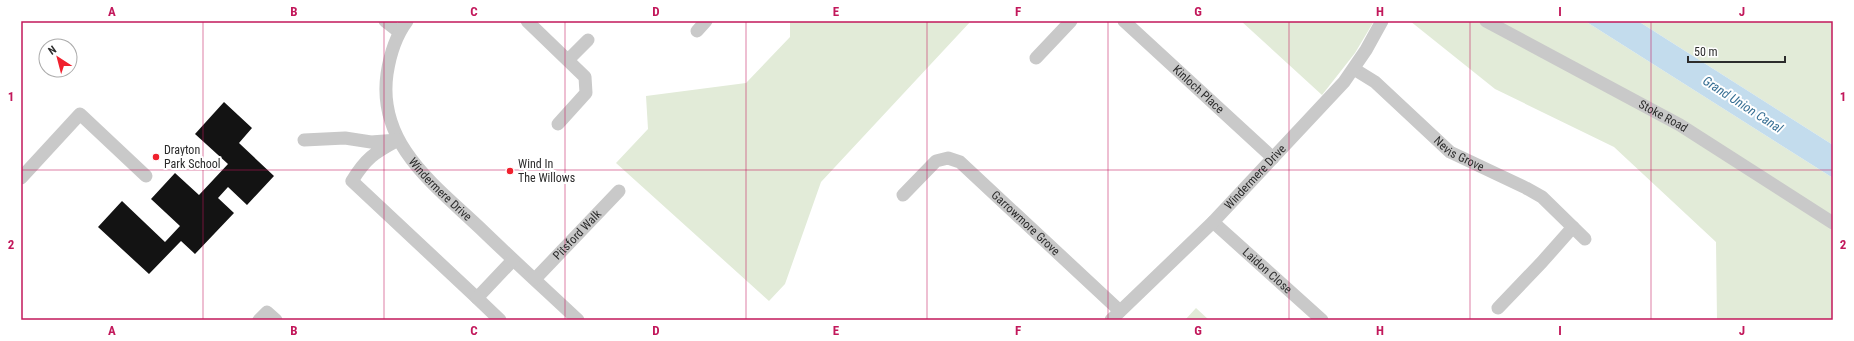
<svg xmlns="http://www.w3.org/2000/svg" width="1854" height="341" viewBox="0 0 1854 341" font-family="'Roboto Condensed',sans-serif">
	<rect width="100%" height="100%" fill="#fff"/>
	<path fill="#e2ebd8" d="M790 21H971L821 182 785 284 769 301 616 163 648 129 646 96 746 83 790 37Z
		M1241 21H1374L1355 53 1322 95Z
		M1410 21H1585L1833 178V320H1717L1716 242 1614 147 1495 89Z
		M1638 21H1833V145Z
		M1196 308 1209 320H1185Z"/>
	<path fill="#c3dced" d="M1585 21H1638L1833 145V178Z"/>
	<path fill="#131313" d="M224 102 252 128 239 143 274 176 247 205 228 187 218 198 234 213 195 254 181 241 149 274 98 227 122 201 165 242 180 226 151 199 175 173 199 195 228 164 195 134Z"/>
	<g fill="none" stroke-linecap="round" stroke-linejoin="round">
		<g stroke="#c9c9c9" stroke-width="13">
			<path d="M385 21 399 32"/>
			<path id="s1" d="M407 21C395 37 390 54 387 74 377 145 436 186 481 229 513 260 546 290 578 320"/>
			<path d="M527 21 585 77 586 93 558 124"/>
			<path id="s2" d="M1124 21 1273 158"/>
			<path id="s3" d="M1486 21 1680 125 1833 223"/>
			<path d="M697 31 706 21"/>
			<path d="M1036 58 1071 21"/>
			<path d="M568 60 588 40"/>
			<path id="s4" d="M1354 69 1375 82 1450 152 1526 188 1542 197 1585 239"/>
			<path d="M304 140 345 138 371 142 398 140C374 153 366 158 352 181L477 298 513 260"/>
			<path d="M21 178 80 114 146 176"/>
			<path id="s5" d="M903 195 936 161 948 158 960 162 1120 311"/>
			<path id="s6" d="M1213 222 1322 320"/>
			<path id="s7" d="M535 279 619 191"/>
			<path d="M477 298 500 320"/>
			<path d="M1498 308 1542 262 1573 227"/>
			<path d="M259 320 267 312 276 320"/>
			<path id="s8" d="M1111 320 1213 222 1344 82 1366 50 1382 21"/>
		</g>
	</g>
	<path fill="none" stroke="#c2185b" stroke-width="1" stroke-opacity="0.55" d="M203 21V320M384 21V320M565 21V320M746 21V320M927 21V320M1108 21V320M1289 21V320M1470 21V320M1651 21V320M21 170H1833"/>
	<g fill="#f0212e" stroke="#fff" stroke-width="1.5">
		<circle cx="156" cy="157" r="4"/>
		<circle cx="510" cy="171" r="4"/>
	</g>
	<g text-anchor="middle" stroke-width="4" stroke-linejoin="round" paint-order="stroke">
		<g font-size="12" fill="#2c2c2c" stroke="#fff">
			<text dy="4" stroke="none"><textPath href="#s2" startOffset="101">Kinloch Place</textPath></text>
			<text dy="4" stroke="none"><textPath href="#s3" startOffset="201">Stoke Road</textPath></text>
			<text dy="4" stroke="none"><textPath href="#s4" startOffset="136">Nevis Grove</textPath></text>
			<text dy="4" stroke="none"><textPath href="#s8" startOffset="203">Windermere Drive</textPath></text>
			<text dy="4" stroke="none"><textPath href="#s1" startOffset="190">Windermere Drive</textPath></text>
			<text dy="4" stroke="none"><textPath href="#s5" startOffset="162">Garrowmore Grove</textPath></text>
			<text dy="4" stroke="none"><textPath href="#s7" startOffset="61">Pitsford Walk</textPath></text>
			<text dy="4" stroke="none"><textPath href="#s6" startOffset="73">Laidon Close</textPath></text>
		</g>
		<g font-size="12" fill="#2c2c2c" stroke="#fff" text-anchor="start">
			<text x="164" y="154">Drayton<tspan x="164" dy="14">Park School</tspan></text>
			<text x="518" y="168">Wind In<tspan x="518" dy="14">The Willows</tspan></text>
		</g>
		<g font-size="13" font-style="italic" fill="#366e93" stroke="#fff">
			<text transform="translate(1743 104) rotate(33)" y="5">Grand Union Canal</text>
		</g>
	</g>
	<rect width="1854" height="341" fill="none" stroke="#ffffff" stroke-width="44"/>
	<g transform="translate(58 58) rotate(324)"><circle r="19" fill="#ffffff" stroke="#ababab"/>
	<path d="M0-3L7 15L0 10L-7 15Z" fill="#f0212e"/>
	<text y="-6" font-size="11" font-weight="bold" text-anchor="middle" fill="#2c2c2c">N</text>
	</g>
	<path d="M1688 56v6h97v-6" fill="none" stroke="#2c2c2c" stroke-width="2"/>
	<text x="1694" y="56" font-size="12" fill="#2c2c2c" stroke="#ffffff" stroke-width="3" paint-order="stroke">50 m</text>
	<rect x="22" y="22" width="1810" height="297" fill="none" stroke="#c2185b" stroke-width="1.5"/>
	<g font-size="13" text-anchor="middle" font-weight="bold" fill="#c2185b">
		<text x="112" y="16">A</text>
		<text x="294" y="16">B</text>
		<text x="474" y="16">C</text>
		<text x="656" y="16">D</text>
		<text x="836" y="16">E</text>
		<text x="1018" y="16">F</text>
		<text x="1198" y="16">G</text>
		<text x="1380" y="16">H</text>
		<text x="1560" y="16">I</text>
		<text x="1742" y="16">J</text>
		<text x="11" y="101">1</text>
		<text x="1843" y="101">1</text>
		<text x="11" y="249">2</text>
		<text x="1843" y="249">2</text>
		<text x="112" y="335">A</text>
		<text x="294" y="335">B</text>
		<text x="474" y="335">C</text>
		<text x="656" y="335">D</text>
		<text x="836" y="335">E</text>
		<text x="1018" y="335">F</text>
		<text x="1198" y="335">G</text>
		<text x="1380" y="335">H</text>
		<text x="1560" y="335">I</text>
		<text x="1742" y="335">J</text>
	</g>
</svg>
